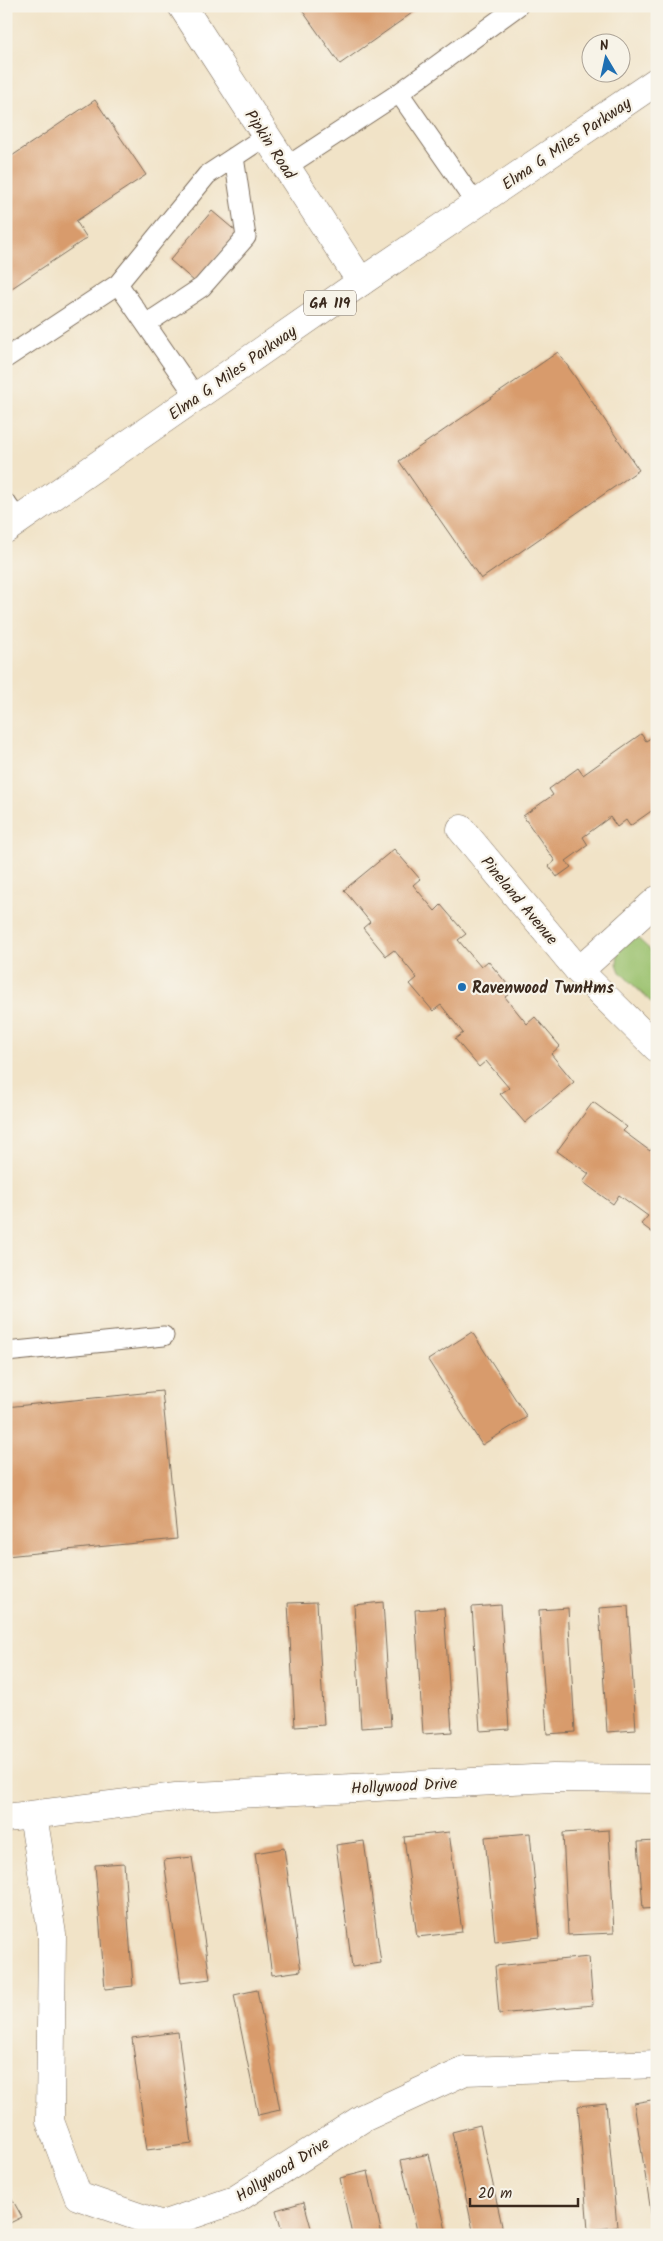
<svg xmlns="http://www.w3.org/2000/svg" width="663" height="2241" viewBox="0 0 663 2241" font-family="Kalam,sans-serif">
	<rect width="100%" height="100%" fill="#f7f3e8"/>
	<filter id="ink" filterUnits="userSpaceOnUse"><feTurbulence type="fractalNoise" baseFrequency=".02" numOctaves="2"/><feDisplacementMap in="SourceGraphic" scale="10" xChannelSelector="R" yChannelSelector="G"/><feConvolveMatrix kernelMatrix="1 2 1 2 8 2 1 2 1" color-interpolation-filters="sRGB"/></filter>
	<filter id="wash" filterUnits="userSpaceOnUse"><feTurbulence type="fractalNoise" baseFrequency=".0096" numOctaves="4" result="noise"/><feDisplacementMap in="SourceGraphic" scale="20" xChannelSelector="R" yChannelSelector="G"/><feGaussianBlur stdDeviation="1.12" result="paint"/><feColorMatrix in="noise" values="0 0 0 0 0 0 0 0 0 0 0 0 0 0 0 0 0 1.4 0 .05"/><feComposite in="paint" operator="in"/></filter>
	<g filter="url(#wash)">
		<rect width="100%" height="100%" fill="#f1e3c7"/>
		<path fill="#9ac16d" stroke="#6a7646" d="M633 934 657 956V1008L620 972 617 964 618 949Z"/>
		<g id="blocks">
			<path fill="#d89b6c" d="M299 6H422L340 64Z
				M95 100 146 175 76 221 87 238 6 292V160Z
				M212 211 238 233 195 282 170 260Z
				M558 352 639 470 481 579 399 461Z
				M641 734 646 741 657 734V807L630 826 626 820 617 827 610 817 583 837 588 845 566 861 571 867 557 877 549 866 555 861 523 816 553 795 549 789 578 768 583 775Z
				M394 849 420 879 413 885 435 911 441 905 466 934 458 940 481 967 488 961 513 991 505 997 527 1024 535 1017 560 1046 551 1054 574 1082 525 1123 500 1094 509 1088 486 1061 479 1067 455 1039 463 1033 441 1005 433 1011 410 984 417 978 394 950 386 956 363 928 370 922 344 890Z
				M593 1102 627 1127 623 1131 650 1151 657 1142V1236L641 1224 648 1216 619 1195 613 1204 583 1182 589 1174 557 1151Z
				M472 1332 527 1417 482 1445 428 1360Z
				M162 1391 177 1539 6 1556V1407Z
				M317 1602 324 1725 295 1727 288 1603Z
				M383 1602 391 1726 361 1728 354 1605Z
				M501 1605 509 1729 480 1731 472 1607Z
				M628 1606 636 1730 607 1732 599 1608Z
				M444 1608 452 1732 423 1734 415 1610Z
				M568 1608 575 1732 547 1734 539 1610Z
				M609 1830 614 1933 568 1935 563 1833Z
				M449 1832 462 1932 417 1937 404 1837Z
				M530 1833 540 1937 495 1942 485 1837Z
				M364 1841 381 1963 352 1967 336 1845Z
				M657 1841V1908L643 1909 638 1842Z
				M284 1848 301 1971 272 1975 255 1853Z
				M192 1857 210 1979 181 1983 164 1860Z
				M124 1863 133 1986 105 1989 95 1865Z
				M589 1957 593 2005 499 2014 495 1966Z
				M257 1990 280 2110 258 2115 234 1995Z
				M178 2032 192 2144 147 2150 132 2038Z
				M657 2099V2224L653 2225 634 2103Z
				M606 2103 617 2227 588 2230 578 2106Z
				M480 2125 504 2235H474L452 2132Z
				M429 2154 447 2235H418L401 2160Z
				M368 2171 382 2235H352L340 2178Z
				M6 2188 22 2217 6 2225Z
				M304 2202 313 2235H283L276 2210Z"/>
		</g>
	</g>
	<g filter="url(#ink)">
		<use href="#blocks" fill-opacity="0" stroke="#7b6b59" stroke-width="1"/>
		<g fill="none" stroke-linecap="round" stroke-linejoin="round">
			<defs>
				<path id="lane" d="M399 93 476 204
					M286 167 399 93 518 6
					M118 284 207 175 266 136
					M146 324 202 287 246 237 234 157
					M6 358 118 284 196 397
					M6 503 19 521
					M6 1352 164 1336"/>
				<path id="street" d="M182 6 361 282
					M461 829 579 971 657 1048
					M579 971 657 900
					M33 1815 52 1934 50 2121 78 2196 162 2225 235 2200 363 2118 465 2071 657 2064
					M6 1818 176 1797 553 1778 657 1779"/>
				<path id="primary" d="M6 529 361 282 657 81"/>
			</defs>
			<use href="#lane" stroke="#7b6b59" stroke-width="21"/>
			<use href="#street" stroke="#7b6b59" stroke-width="29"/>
			<use href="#primary" stroke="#7b6b59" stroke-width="29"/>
			<use href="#lane" stroke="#fff" stroke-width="19"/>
			<use href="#street" stroke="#fff" stroke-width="28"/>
			<use href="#primary" stroke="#fff" stroke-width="28"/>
		</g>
	</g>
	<circle fill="#1f6fb2" stroke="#f7f3e8" stroke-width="2" cx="462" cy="987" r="5"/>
	<g text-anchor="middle" stroke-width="4.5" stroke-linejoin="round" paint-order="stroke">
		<rect fill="#f7f3e8" stroke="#73665b" stroke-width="1" x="304" y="290.5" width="52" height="25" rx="4"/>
		<g font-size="15" font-weight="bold" fill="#3b2a1e">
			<text x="330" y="308">GA 119</text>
		</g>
		<g font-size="16" fill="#3b2a1e" stroke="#f7f3e8">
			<text transform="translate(566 143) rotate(-34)" y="6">Elma G Miles Parkway</text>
			<text transform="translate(271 144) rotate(57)" y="6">Pipkin Road</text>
			<text transform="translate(232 372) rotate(-35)" y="6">Elma G Miles Parkway</text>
			<text transform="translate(520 900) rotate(50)" y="6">Pineland Avenue</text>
			<text transform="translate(404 1785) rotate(-3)" y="6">Hollywood Drive</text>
			<text transform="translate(282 2169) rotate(-32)" y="6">Hollywood Drive</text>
		</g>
		<g font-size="16" font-weight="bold" fill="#3b2a1e" stroke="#f7f3e8" text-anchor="start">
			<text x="472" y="993">Ravenwood TwnHms</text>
		</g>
	</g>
	<rect width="663" height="2241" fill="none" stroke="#f7f3e8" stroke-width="25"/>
	<g transform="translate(606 58) rotate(351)"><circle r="24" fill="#f7f3e8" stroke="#aca397"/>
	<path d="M0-4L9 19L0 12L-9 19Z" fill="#1f6fb2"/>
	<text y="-8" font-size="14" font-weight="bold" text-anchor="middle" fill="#3b2a1e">N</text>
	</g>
	<path d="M470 2198v8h108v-8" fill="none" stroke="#3b2a1e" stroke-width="2.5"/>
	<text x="478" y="2198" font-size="15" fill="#3b2a1e" stroke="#f7f3e8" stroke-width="4" paint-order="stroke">20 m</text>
</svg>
